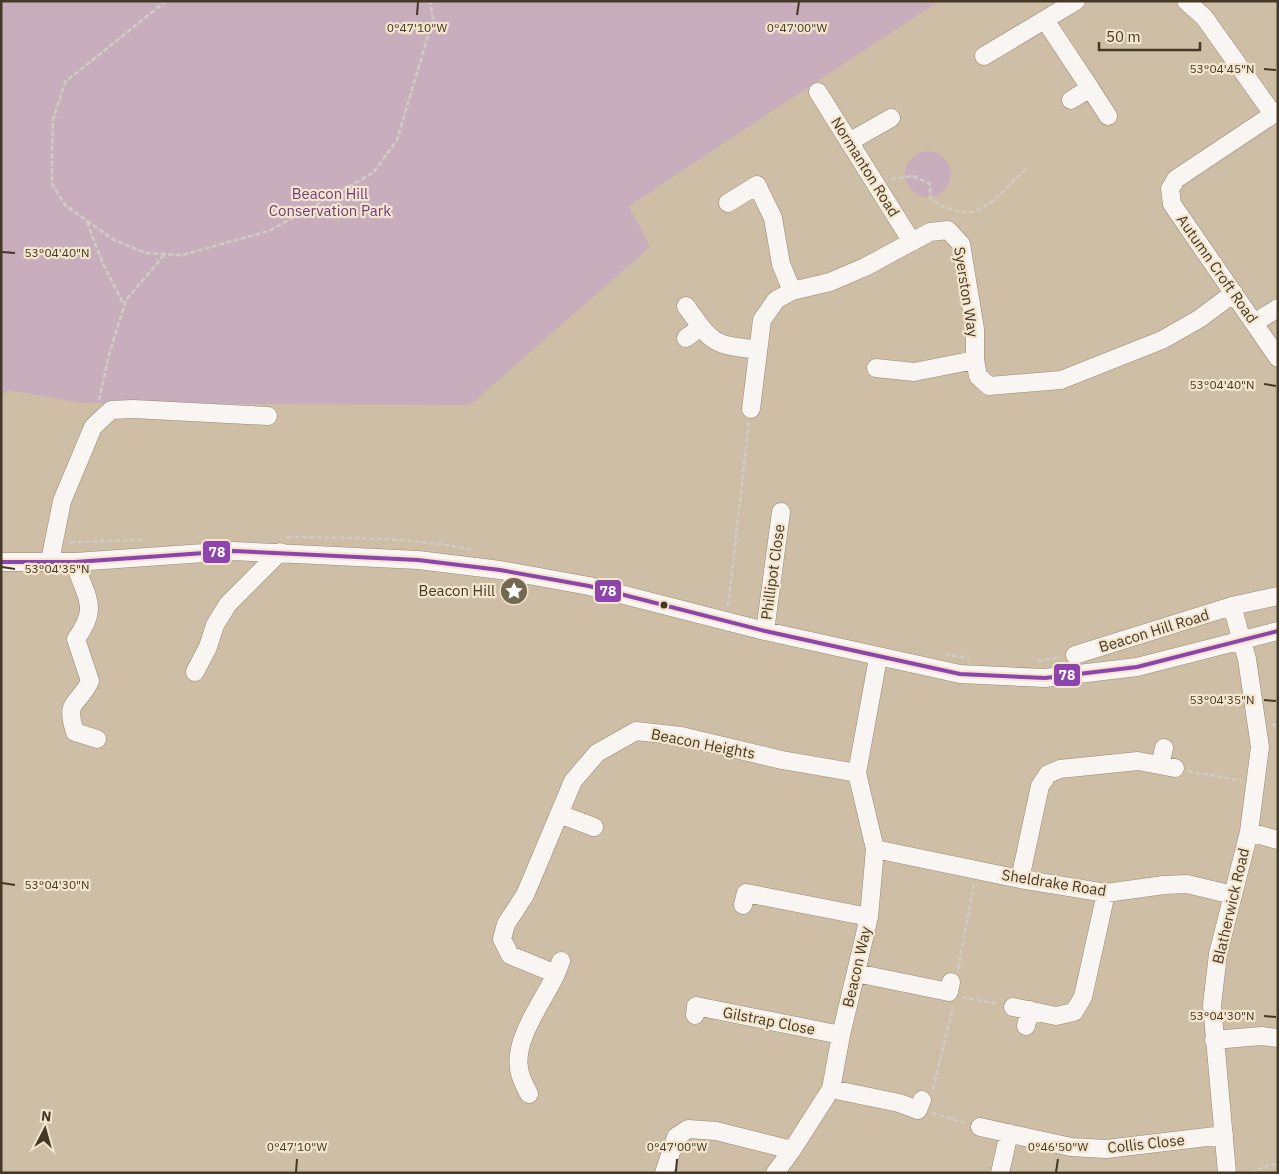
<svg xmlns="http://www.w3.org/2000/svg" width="1279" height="1174" viewBox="0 0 1279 1174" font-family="'IBM Plex Sans',sans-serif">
	<rect width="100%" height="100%" fill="#cebea6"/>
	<path fill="#c8aebd" d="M1 1H939L629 206 650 247 470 405H448L82 403 8 390 1 397Z
		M905 174a23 23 0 1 1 46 0a23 23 0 1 1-46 0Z"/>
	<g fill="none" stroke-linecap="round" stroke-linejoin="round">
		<defs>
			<path id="minor" d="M1186 1 1204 17 1273 114
				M1045 20 1090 88 1071 100
				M984 56 1076 1
				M1090 88 1108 116
				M818 92 912 242
				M1278 111 1176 179 1170 189 1172 204 1278 358
				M849 142 891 118
				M728 203 757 185 773 218 781 264 792 291
				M686 306C713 344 711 344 758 350
				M1254 323 1278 308
				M686 338 701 327
				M876 368 914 372 975 360
				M751 409 762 320 776 300 792 291 830 282 865 267 930 232 948 230 961 244 975 329V360L978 376 989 386 1061 380 1162 340 1199 319 1234 293
				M50 561 62 501 93 427 111 410 133 409 268 416
				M1 562H75L233 551 418 560 500 570 589 586 765 631 960 674 1045 678 1137 667 1278 631
				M75 562C84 597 101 605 76 639L90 681C79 706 64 698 75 732L97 739
				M765 631 781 512
				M1075 655 1232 606 1278 596
				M195 672 208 647 215 625 228 604 280 552
				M1160 765 1164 748
				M559 814 594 827
				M1249 832 1278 840
				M875 849 1020 879 1106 893 1164 885 1187 884 1233 895
				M1020 879 1040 786 1048 774 1060 769 1138 761 1175 768
				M743 905 746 893 869 917
				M561 961 556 974 510 955 502 939 506 924 525 895 573 781 597 753 636 731 681 736 782 760 857 773
				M856 973 949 992 951 982
				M1013 1007 1056 1016 1074 1012 1083 997 1106 893
				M695 1015 696 1006 841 1035
				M1026 1026 1030 1010
				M1214 1040 1261 1036 1278 1038
				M831 1089 899 1103 918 1110 922 1100
				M529 1094C525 1086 520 1078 519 1068 514 1038 544 1000 556 974
				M980 1127 1071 1147 1106 1149 1224 1135
				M664 1173 676 1137 688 1129 716 1131 792 1150
				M775 1173 792 1150 831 1089 841 1035 869 917 875 849 857 773 878 658
				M1000 1173 1009 1133
				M1227 1173 1212 1005 1218 954 1249 832 1260 747 1247 659 1232 606"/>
		</defs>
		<use href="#minor" stroke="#968a77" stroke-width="19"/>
		<path stroke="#d2ccc5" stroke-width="2.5" stroke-dasharray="5 2.5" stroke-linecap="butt" d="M166 1 65 82 53 120 52 152V184L65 205 114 240 146 253 165 254 182 255 269 231 373 173 397 140 433 19 430 1
			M891 179 913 176 930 184V198C977 232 993 199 1027 168
			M87 222 103 264 124 305
			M99 400 109 355 126 300 165 254
			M287 537C349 538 412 537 473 550
			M70 542 144 540
			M728 606 749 422
			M945 654 969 658
			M1037 661 1061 657
			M1272 724 1278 726
			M1188 771 1242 781
			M958 969 974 884
			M962 997 998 1004
			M933 1089 953 1007
			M932 1113 965 1123
			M1251 1173 1271 1164 1278 1165"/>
		<use href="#minor" stroke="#f8f5f2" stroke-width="18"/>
		<defs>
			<path id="bus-1" d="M1 562H75L233 551 418 560 500 570 589 586 765 631 960 674 1045 678 1137 667 1278 631"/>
		</defs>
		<use href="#bus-1" stroke="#f4e5ce" stroke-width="8"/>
		<use href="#bus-1" stroke="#8e44ad" stroke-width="4"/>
	</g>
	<path fill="none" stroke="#453926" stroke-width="2" d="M417 15 418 2M797 15 799 2M1264 69 1276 70M2 252 15 253M1264 384 1276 386M2 567 15 569M1264 700 1276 701M2 883 15 885M1264 1016 1276 1017M296 1172 297 1159M676 1172 677 1159M1056 1172 1058 1159"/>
	<defs>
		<symbol id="sight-disc" viewBox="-11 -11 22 22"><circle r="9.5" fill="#756853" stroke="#f4e5ce"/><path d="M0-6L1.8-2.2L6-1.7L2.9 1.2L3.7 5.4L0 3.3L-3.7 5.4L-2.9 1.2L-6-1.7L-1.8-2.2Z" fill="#fff"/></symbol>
	</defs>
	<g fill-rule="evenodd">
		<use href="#sight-disc" x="498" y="575" width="32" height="32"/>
	</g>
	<circle fill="#453926" stroke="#f4e5ce" stroke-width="2" cx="664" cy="605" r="4.5"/>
	<g text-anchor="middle" stroke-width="4.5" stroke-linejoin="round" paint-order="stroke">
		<g font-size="15" fill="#453926" stroke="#f4e5ce">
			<text transform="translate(865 167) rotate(58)" y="5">Normanton Road</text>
			<text transform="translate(1217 269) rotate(55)" y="5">Autumn Croft Road</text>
			<text transform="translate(966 292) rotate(81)" y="5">Syerston Way</text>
			<text transform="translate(773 572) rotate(-82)" y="5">Phillipot Close</text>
			<text transform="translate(1154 631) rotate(-17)" y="5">Beacon Hill Road</text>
			<text transform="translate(703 744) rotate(11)" y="5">Beacon Heights</text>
			<text transform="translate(1054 883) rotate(9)" y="5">Sheldrake Road</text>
			<text transform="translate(1231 906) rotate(-77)" y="5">Blatherwick Road</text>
			<text transform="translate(857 967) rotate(-77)" y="5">Beacon Way</text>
			<text transform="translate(769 1021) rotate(11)" y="5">Gilstrap Close</text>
			<text transform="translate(1146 1144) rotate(-6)" y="5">Collis Close</text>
		</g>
		<g font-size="15" fill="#713d80" stroke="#f4e5ce">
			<text x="330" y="199">Beacon Hill<tspan x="330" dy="17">Conservation Park</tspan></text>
		</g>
		<g font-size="15" fill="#453926" stroke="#f4e5ce" text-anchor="end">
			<text x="495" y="596">Beacon Hill</text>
		</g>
	</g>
	<g font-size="12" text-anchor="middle" fill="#453926" stroke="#f4e5ce" stroke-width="4.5" stroke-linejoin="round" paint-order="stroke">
		<text x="417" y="32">0°47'10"W</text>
		<text x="797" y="32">0°47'00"W</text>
		<text x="1222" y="73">53°04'45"N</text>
		<text x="57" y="257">53°04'40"N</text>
		<text x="1222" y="389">53°04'40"N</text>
		<text x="57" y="573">53°04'35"N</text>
		<text x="1222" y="704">53°04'35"N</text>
		<text x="57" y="889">53°04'30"N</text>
		<text x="1222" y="1020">53°04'30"N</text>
		<text x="297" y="1151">0°47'10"W</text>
		<text x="677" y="1151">0°47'00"W</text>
		<text x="1058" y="1151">0°46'50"W</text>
	</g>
	<g stroke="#f4e5ce" stroke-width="2">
		<rect x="202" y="540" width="29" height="24" rx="5" fill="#8e44ad"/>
		<rect x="594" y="579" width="28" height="24" rx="5" fill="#8e44ad"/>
		<rect x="1053" y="663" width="28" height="24" rx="5" fill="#8e44ad"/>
	</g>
	<g font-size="14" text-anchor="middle" font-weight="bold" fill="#fff">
		<text x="217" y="557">78</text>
		<text x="608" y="596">78</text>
		<text x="1067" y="680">78</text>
	</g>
	<rect width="1279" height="1174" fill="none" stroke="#453926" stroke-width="5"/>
	<g transform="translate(45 1129) rotate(6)" stroke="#f4e5ce" stroke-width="4" paint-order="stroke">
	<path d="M0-4L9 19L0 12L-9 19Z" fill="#453926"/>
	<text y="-8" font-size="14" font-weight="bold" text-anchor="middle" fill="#453926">N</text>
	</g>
	<path d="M1099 42v8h101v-8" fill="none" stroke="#453926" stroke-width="2.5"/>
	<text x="1106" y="42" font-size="15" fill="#453926" stroke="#f4e5ce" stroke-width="4" paint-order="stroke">50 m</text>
</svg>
